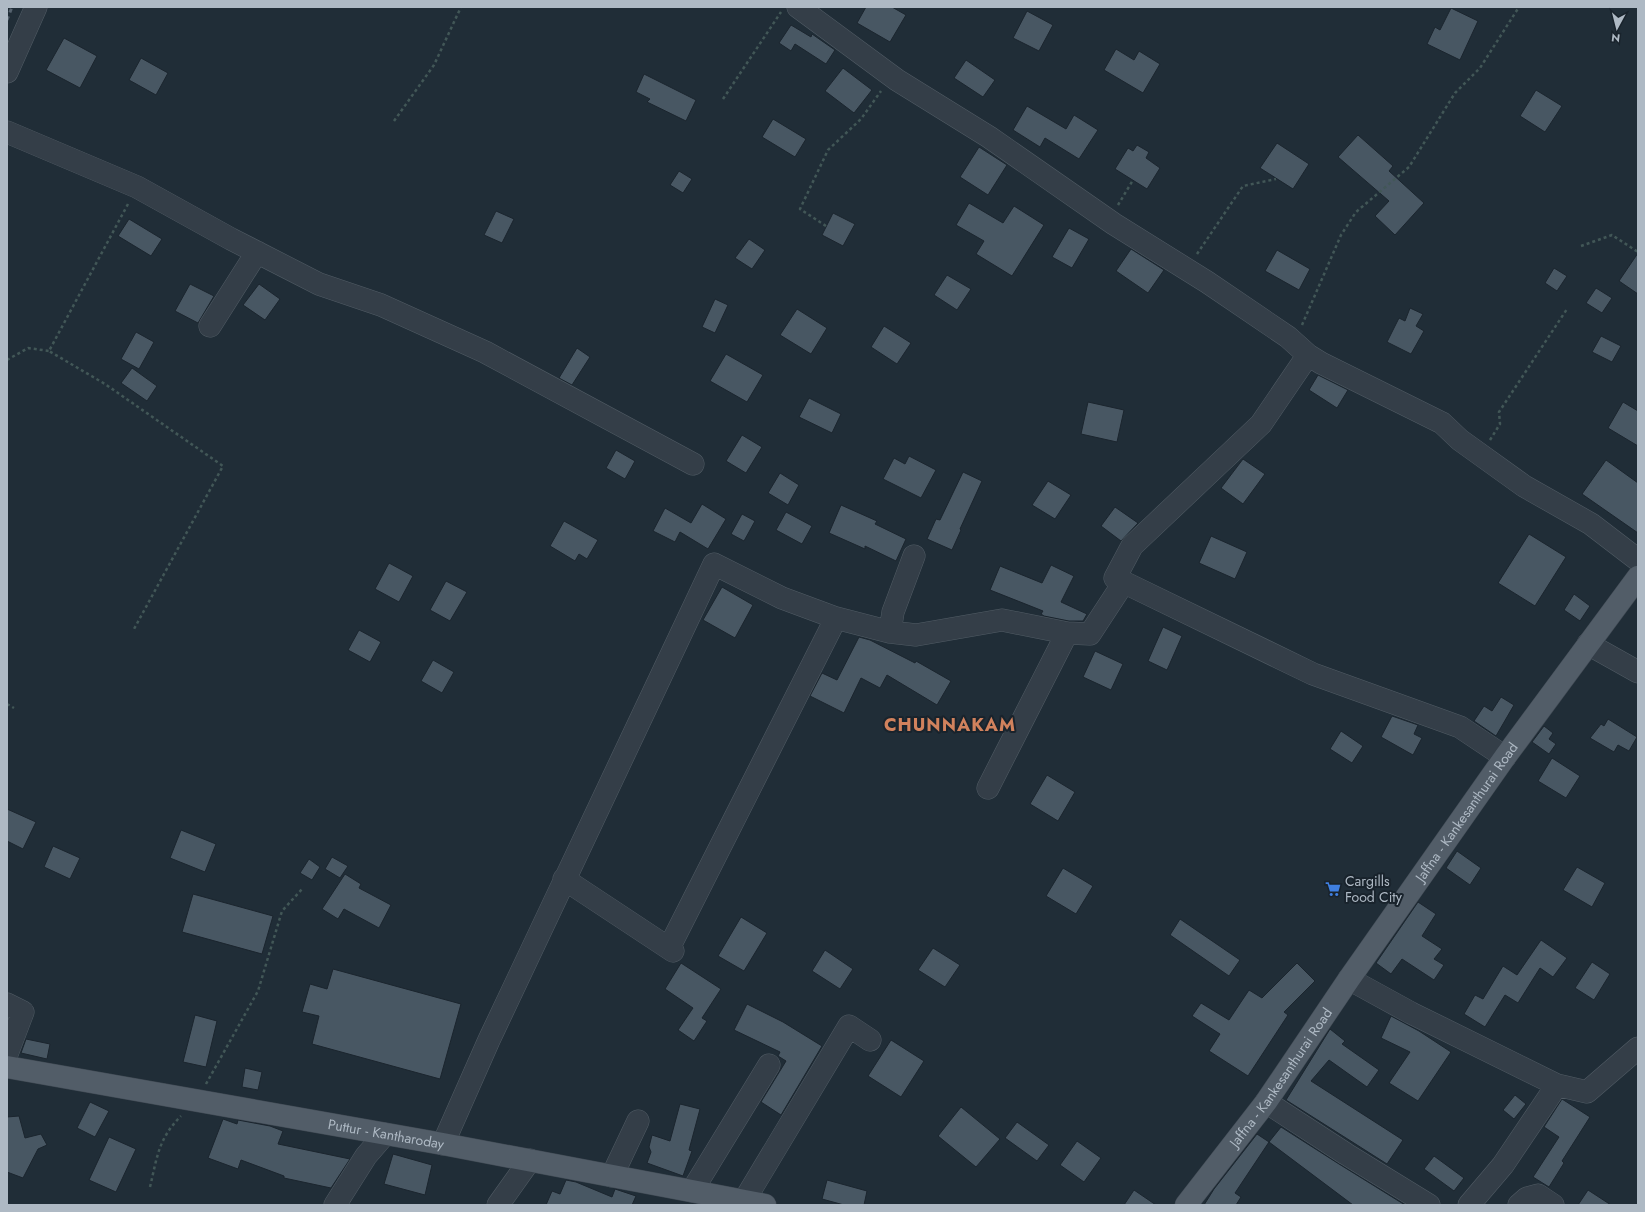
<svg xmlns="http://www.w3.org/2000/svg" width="1645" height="1212" viewBox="0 0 1645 1212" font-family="Jost,sans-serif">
	<rect width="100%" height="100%" fill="#202d37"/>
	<path fill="#485763" stroke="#1b252e" d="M866 7H892L906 15 890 42 857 23Z
		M1451 8 1478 21 1460 60 1427 44 1435 27 1440 30Z
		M1027 11 1053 25 1039 51 1013 38Z
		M791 25 811 37 812 34 835 50 826 64 795 44 791 51 779 43Z
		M64 38 97 56 80 88 46 70Z
		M1116 49 1134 60 1139 51 1160 64 1143 93 1104 70Z
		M141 58 168 73 156 95 129 80Z
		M966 60 995 80 983 97 954 78Z
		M843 68 872 90 854 113 825 91Z
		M644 74 696 100 686 121 647 102 650 99 636 92Z
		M1536 90 1562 106 1545 132 1520 116Z
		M1027 106 1066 129 1074 115 1098 130 1079 159 1045 138 1040 147 1013 130Z
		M773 119 806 139 795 157 762 137Z
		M1358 135 1393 166 1389 171 1424 203 1395 235 1375 216 1389 201 1338 157Z
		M1277 143 1309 164 1293 189 1260 168Z
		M1137 145 1149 152 1146 158 1160 168 1147 189 1115 169 1128 148 1133 151Z
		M979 147 1007 165 988 195 960 177Z
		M679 171 692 179 683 193 670 185Z
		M969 203 1003 223 1014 206 1044 225 1012 276 976 254 984 241 956 225Z
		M496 211 514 219 502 243 484 235Z
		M833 213 855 224 843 246 822 235Z
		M129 219 162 239 151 256 118 236Z
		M1069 228 1089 239 1072 268 1052 257Z
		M749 239 765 250 752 269 735 258Z
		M1131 249 1164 270 1148 293 1116 271Z
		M1277 250 1310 269 1299 290 1265 271Z
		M1638 253V294L1619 281Z
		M1554 268 1567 276 1557 291 1545 283Z
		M947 275 971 289 957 310 934 295Z
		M190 284 214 296 198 323 175 311Z
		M259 284 280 299 265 320 243 305Z
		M1596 288 1612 298 1602 313 1586 303Z
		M715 299 728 305 715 333 702 327Z
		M1410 308 1423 314 1416 326 1424 331 1411 354 1387 342 1399 318 1405 321Z
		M797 309 827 328 811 354 780 335Z
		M884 326 911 343 897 364 871 347Z
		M136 332 154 342 139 369 121 359Z
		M1601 336 1621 346 1612 362 1592 352Z
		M577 348 590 357 572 385 559 378Z
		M726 354 763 375 747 402 710 381Z
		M132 368 157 386 147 401 121 383Z
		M1318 375 1348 390 1337 408 1309 390Z
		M809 398 841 414 832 433 799 417Z
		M1088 402 1124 410 1117 442 1081 434Z
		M1623 402 1638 411V446L1608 428Z
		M742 435 762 447 746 473 726 461Z
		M616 450 635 461 625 479 606 468Z
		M909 456 936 470 921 498 883 479 894 458 905 464Z
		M1243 459 1265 474 1243 504 1221 488Z
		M1606 460 1638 483V533L1582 494Z
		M963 472 982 481 960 529 961 530 952 550 927 539 936 519 940 520Z
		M780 473 799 485 788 505 768 493Z
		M1048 481 1071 495 1055 519 1032 505Z
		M702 504 726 519 708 549 680 532 675 542 653 531 665 508 691 523Z
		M841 505 877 521 875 524 906 539 896 561 865 546V549L829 533Z
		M1115 507 1138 523 1121 541 1101 526Z
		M786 512 812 526 802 544 776 530Z
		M742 514 755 521 744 541 731 534Z
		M564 521 598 540 587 559 579 554 575 561 550 546Z
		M1529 534 1566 557 1535 606 1498 583Z
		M1211 536 1247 552 1235 579 1199 563Z
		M389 563 413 576 399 602 375 589Z
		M1051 565 1074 576 1061 602 1087 614 1083 621H1069L1044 616 1041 614 1043 611 990 590 1000 566 1042 583Z
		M446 581 467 592 450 621 430 610Z
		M722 587 753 605 735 638 703 620Z
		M1574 594 1590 606 1580 621 1564 610Z
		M1163 627 1182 636 1167 670 1148 661Z
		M359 630 381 642 370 662 348 650Z
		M859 637 870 640 915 663 916 661 951 681 937 705 887 675 880 688 861 678 844 713 810 696 822 673 837 680Z
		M1095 651 1123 664 1111 690 1083 677Z
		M433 660 454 672 442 693 421 681Z
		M1501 697 1514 705 1496 736 1474 721 1484 706 1492 711Z
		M1392 716 1418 725 1414 734 1422 738 1413 755 1381 737Z
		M1608 719 1637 737 1629 751 1618 745 1614 752 1590 738 1601 724 1604 726Z
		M1544 726 1553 733 1549 739 1556 744 1549 754 1532 742Z
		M1341 731 1363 746 1352 763 1330 749Z
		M1552 758 1580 776 1566 798 1538 781Z
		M1047 775 1075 792 1058 821 1030 804Z
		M7 809 36 822 23 849 7 841Z
		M181 830 216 844 205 872 170 858Z
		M53 846 80 858 70 879 44 867Z
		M1457 851 1481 868 1470 885 1446 868Z
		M332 857 348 866 340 878 325 869Z
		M309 859 320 867 312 880 300 873Z
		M1577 867 1605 883 1592 907 1563 890Z
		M1063 868 1093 886 1076 914 1046 896Z
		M345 874 361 884 359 888 391 905 379 928 344 909 338 919 322 909Z
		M193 894 273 916 262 954 182 932Z
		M1418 902 1436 914 1422 936 1442 949 1434 959 1444 965 1434 980 1402 959 1391 974 1376 963Z
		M741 917 767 933 744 971 718 956Z
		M1180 919 1240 960 1229 976 1170 935Z
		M1541 940 1567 958 1553 977 1540 968 1518 1003 1505 995 1485 1027 1464 1014 1475 995 1483 999 1503 966 1517 975Z
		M933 948 960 965 945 987 918 970Z
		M825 950 853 969 840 989 812 971Z
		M1592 962 1610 974 1594 1000 1575 988Z
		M681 963 721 989 702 1018 707 1021 694 1041 678 1030 693 1008 665 989Z
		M1297 963 1315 981 1284 1012 1288 1015 1248 1076 1209 1051 1220 1034 1192 1016 1201 1003 1229 1020 1249 990 1262 998Z
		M333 969 461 1004 440 1079 312 1044 319 1016 302 1012 310 984 327 989Z
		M747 1004 783 1022 822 1046 781 1115 761 1102 786 1061 778 1056 780 1052 734 1030Z
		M195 1015 217 1021 206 1067 183 1062Z
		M1391 1016 1419 1031 1451 1052 1418 1101 1389 1083 1410 1052 1381 1038Z
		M1330 1029 1345 1041 1342 1044 1379 1070 1367 1087 1329 1060 1311 1081 1403 1140 1387 1164 1286 1100Z
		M26 1039 50 1044 47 1059 21 1053Z
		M891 1040 924 1061 901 1097 868 1076Z
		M245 1068 262 1072 258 1090 242 1087Z
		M1515 1095 1526 1104 1514 1119 1503 1110Z
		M1562 1099 1590 1117 1562 1161 1564 1163 1549 1187 1533 1177 1559 1137 1544 1127Z
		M90 1102 109 1111 95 1137 77 1128Z
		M680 1104 700 1109 689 1150 692 1151 683 1176 647 1163 651 1152 649 1147 652 1135 670 1141Z
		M961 1107 1000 1139 976 1167 938 1136Z
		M19 1116 25 1138 41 1134 47 1145 38 1149 23 1178 7 1172V1117Z
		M223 1119 237 1124 238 1120 270 1126 283 1131 278 1144 350 1159 331 1188 284 1178V1176L241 1160 238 1169 208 1158Z
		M1017 1122 1049 1145 1037 1161 1005 1138Z
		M1281 1127 1339 1164 1405 1205H1353L1269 1142Z
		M1257 1134 1269 1142 1235 1193 1241 1197 1236 1205H1204L1214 1189Z
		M109 1137 136 1149 116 1192 89 1180Z
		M1077 1141 1101 1158 1084 1182 1060 1165Z
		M393 1154 432 1165 425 1195 384 1184Z
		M1434 1156 1464 1178 1454 1191 1424 1169Z
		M566 1180 576 1182 612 1197 615 1189 636 1196 632 1205H546L552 1191 560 1194Z
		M827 1180 867 1191 864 1205H844L822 1199Z
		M1134 1190 1156 1205H1124Z
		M1588 1190 1611 1205H1578Z"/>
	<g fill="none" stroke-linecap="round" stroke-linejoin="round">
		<defs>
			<path id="minor" d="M798 7 897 80 989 137 1114 224 1207 282 1288 337 1308 355 1321 363 1442 423 1460 440 1524 486 1591 524 1638 560
				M7 72 36 7
				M7 132 137 187 231 239 319 284 381 305 485 352 693 464
				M210 326 257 252
				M1308 355 1261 424 1132 546 1115 578 1313 674 1460 727 1505 757
				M890 632 893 612 914 556
				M1588 644 1638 672
				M988 788 1067 633
				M564 879 673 951
				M669 948 836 618
				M1349 979 1411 1013 1557 1085 1503 1165 1469 1205
				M7 1004 23 1012 7 1054
				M1557 1085 1587 1092 1638 1048
				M1266 1102 1346 1154 1429 1205
				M443 1144 489 1040 714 564 782 598 836 618 890 632 916 635 1002 620 1067 633 1090 634 1124 582
				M612 1176 638 1121
				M692 1191 769 1065
				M744 1201 849 1026 870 1040
				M335 1205 366 1156 385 1134
				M498 1205 530 1160
				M1519 1205 1527 1198 1538 1195 1553 1205"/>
			<g id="major">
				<path id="s1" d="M7 1067 443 1144 765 1205"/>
				<path id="s2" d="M1186 1205 1266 1102 1349 979 1505 757 1638 577"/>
			</g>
		</defs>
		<use href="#minor" stroke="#515c65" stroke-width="23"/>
		<use href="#major" stroke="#404a54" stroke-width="23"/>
		<path stroke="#425757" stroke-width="2.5" stroke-dasharray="3 3" stroke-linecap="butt" d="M723 99 781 12
			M394 121 434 65 461 7
			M128 204 49 351 105 384 223 466 134 629
			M1118 205 1133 180
			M826 226 800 209 828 150 861 119 881 91
			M1581 246 1612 235 1638 252
			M1197 254 1243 186 1276 179
			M1302 325 1341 235 1356 212 1409 167 1455 93 1480 68 1519 7
			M7 360 28 348 49 351
			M1490 440 1500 424 1499 412 1567 309
			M7 704 14 708
			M206 1084 258 991 282 911 303 888
			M150 1187C157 1158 158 1139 181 1116"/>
		<use href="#minor" stroke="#343e48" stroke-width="22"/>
		<use href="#major" stroke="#525d68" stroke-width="22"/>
		<path stroke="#56636f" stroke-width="3" stroke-dasharray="4 4" stroke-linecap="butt" d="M7 20 12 7"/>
	</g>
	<defs>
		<symbol id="supermarket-bare" viewBox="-9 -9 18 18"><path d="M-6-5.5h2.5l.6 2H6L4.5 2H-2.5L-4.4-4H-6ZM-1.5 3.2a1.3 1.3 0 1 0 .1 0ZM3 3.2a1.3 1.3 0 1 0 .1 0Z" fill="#3f7fe0" stroke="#19232c" stroke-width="2.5" paint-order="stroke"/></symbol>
	</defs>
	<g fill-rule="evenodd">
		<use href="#supermarket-bare" x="1322" y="878" width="22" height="22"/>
	</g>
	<g text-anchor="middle" stroke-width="4" stroke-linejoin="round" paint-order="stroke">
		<g font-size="14" fill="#aeb9c4" stroke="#19232c">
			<text dy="5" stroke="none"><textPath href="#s2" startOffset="483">Jaffna - Kankesanthurai Road</textPath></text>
			<text dy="5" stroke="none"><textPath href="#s2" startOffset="159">Jaffna - Kankesanthurai Road</textPath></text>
			<text dy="5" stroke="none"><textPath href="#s1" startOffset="385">Puttur - Kantharoday</textPath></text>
		</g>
		<g font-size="14" fill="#aeb9c4" stroke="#19232c" text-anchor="start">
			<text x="1345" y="886">Cargills<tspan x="1345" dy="16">Food City</tspan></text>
		</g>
		<g font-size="18" font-weight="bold" letter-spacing="1" fill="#d1825d" stroke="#19232c">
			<text x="950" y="731">CHUNNAKAM</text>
		</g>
	</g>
	<rect width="1645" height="1212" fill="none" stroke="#aeb9c4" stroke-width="16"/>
	<g transform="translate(1617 28) rotate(187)" stroke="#19232c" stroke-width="3" paint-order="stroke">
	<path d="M0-3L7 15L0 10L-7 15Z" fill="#aeb9c4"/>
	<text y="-6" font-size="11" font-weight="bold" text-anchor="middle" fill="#aeb9c4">N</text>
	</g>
</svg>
